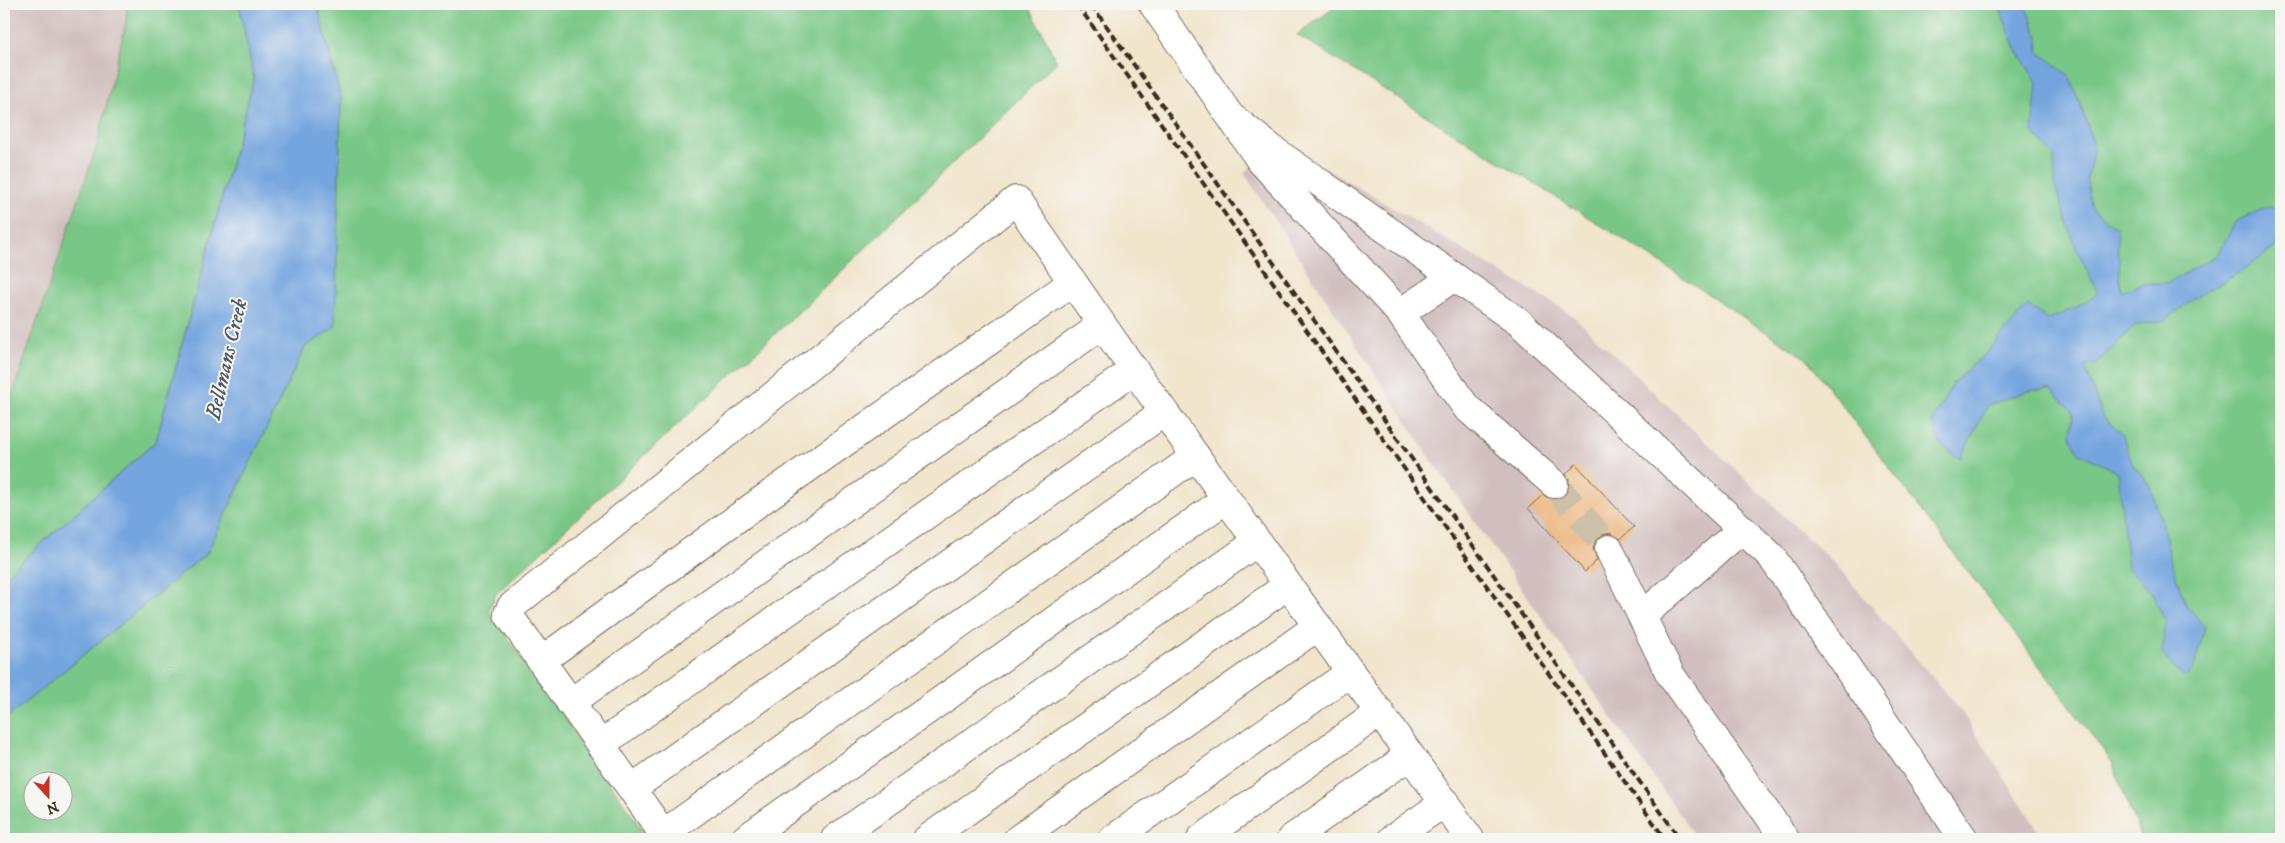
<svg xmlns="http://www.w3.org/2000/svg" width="2285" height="843" viewBox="0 0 2285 843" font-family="'IM FELL DW Pica',serif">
	<rect width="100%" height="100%" fill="#f6f6f2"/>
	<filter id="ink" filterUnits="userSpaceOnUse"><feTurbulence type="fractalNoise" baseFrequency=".02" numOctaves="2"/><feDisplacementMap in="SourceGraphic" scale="10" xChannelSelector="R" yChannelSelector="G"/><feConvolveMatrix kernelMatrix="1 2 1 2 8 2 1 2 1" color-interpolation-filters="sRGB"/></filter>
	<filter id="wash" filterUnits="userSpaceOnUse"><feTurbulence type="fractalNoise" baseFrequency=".0096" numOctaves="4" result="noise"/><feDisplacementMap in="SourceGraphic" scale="20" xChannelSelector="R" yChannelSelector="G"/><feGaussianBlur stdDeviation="1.12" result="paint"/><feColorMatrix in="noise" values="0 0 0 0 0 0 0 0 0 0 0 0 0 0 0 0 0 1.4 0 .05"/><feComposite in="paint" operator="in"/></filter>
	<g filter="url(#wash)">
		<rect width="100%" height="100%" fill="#f1e5cc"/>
		<path fill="#d1bfbf" d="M4 4H127L126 22 97 145 4 419Z
			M1280 141 1571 314 1836 565 1961 711 2044 839H1697L1426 452 1244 173Z"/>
		<path fill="#79c786" stroke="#5a7852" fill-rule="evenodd" d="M127 4H239L254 79 156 441 4 577V419L97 145 126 22Z
			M317 4H1028L1057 62 818 294 496 594 489 611 649 839H4V720L207 553 305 347 335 327 341 99ZM32 780H62V810H32Z
			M1339 4H2281V839H2141L2112 762 1807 359 1650 256 1297 35Z"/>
		<path fill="#75a5df" stroke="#58687e" d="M239 4H317L341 99 335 327 305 347 207 553 4 720V577L156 441 254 79Z
			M1998 4H2024L2038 35 2039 52 2070 77 2085 117 2094 147 2087 181 2092 209 2117 228 2121 292 2144 283H2168L2217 255 2236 221 2270 206 2281 208V225L2276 247 2242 271 2194 298 2166 320 2134 326 2096 365 2085 366 2102 416 2122 434 2133 465 2149 484 2163 525 2171 563 2187 606 2205 627 2193 670 2185 677 2173 667 2161 651 2166 622 2151 592 2128 569 2118 472 2079 453 2071 438 2073 411 2050 389 2028 391 1988 405 1960 459 1939 443 1932 422 1953 383 1987 352 2028 305 2048 320 2075 308 2098 293 2076 248 2055 187 2054 155 2032 131 2037 83 2015 47Z"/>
		<g id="blocks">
			<path fill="#ecb47a" d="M1576 464 1634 527 1620 539 1610 533 1602 535 1596 540 1593 548 1597 560 1585 572 1528 508 1543 495 1551 499H1559L1565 495 1569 487V479L1566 474Z"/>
		</g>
	</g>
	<g filter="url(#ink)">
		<use href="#blocks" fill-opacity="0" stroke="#7b6b5b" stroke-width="1"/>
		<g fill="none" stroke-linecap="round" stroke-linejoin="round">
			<path stroke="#cdc0a9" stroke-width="28" stroke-dasharray="28 14" stroke-linecap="butt" d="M1554 484 1609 549"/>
			<defs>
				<path id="minor" d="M1153 4 1230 116
					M1400 313 1454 277
					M1554 484 1466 407 1400 313 1260 160 1230 116 1276 152 1520 323 1771 556 1964 839
					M1609 549 1670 674 1785 839
					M1642 616 1741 530
					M541 661 758 503 1073 282
					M570 703 1102 325
					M600 745 791 609 1134 370
					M631 789 1164 412
					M663 834 1196 456
					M667 839 508 614 511 607 1016 200 1117 346 1470 839
					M745 839 1226 499
					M835 839 1257 542
					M927 839 1288 585
					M1018 839 1318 626
					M1113 839 1351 672
					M1201 839 1380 712
					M1291 839 1410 755
					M1392 839 1445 802"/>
			</defs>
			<use href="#minor" stroke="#7b6b5b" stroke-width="30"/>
			<use href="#minor" stroke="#fff" stroke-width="28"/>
			<path stroke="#3b2a1e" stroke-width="4" stroke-dasharray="8 4" stroke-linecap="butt" d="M1077 4 1665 839
				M1091 4 1680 839"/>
		</g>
	</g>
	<g text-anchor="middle" stroke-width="4" stroke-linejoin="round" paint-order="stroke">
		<g font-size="21" font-style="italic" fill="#4f5562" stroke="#f6f6f2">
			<text transform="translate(226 359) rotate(-77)" y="7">Bellmans Creek</text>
		</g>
	</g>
	<rect width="2285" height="843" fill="none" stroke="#f6f6f2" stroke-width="20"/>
	<g transform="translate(48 796) rotate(159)"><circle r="24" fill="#f6f6f2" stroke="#aba49d"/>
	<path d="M0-4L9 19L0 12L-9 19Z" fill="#c8321e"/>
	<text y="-8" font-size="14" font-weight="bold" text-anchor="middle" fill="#3b2a1e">N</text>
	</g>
</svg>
